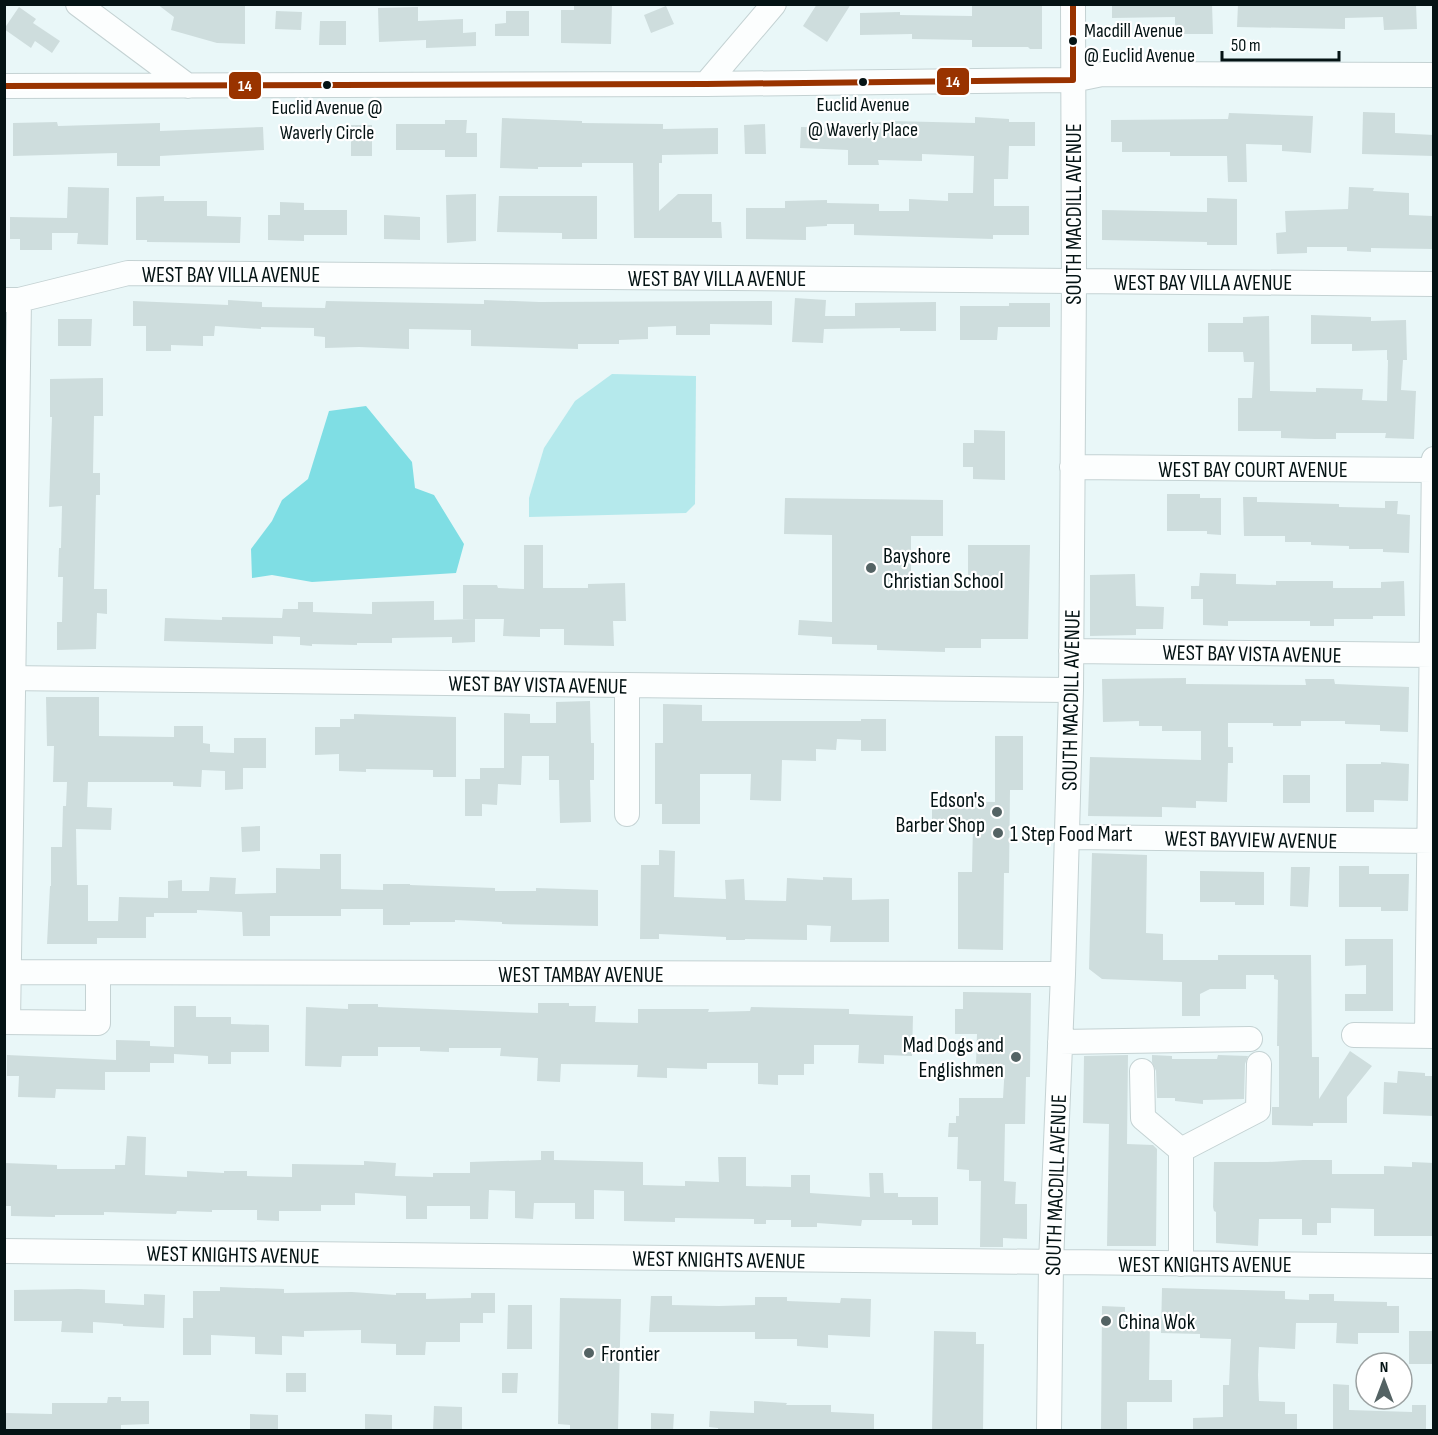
<svg xmlns="http://www.w3.org/2000/svg" width="1438" height="1435" viewBox="0 0 1438 1435" font-family="'Sofia Sans Condensed',sans-serif">
	<rect width="100%" height="100%" fill="#e9f7f8"/>
	<path fill="#b5e9ec" d="M612 374 696 376 695 504 686 513 529 517V498L544 448 575 401Z"/>
	<path fill="#7fdee4" d="M366 406 412 462 415 488 434 495 464 544 456 573 312 582 272 575 252 578 251 549 272 521 282 500 308 479 329 411Z"/>
	<path fill="#cedddd" d="M157 4 245 6V44L217 43 171 30 174 17Z
		M574 4H612L611 44 561 43V10H574Z
		M817 4H851L827 42 803 26Z
		M972 4H1042V49H1030L1028 47H972V40L912 39V34L860 35V13L900 12V15L972 16Z
		M1112 4H1212L1213 34H1175V17L1112 18Z
		M1238 4H1416L1417 29 1384 30 1383 17 1345 18V29L1237 27Z
		M666 6 674 24 651 33 644 15Z
		M19 7 36 19 33 23 60 41 52 53 35 41 31 48 4 29Z
		M418 7V21L463 19V33L476 32V46L426 48V40L379 42 378 8Z
		M276 11 302 12 301 30 275 29Z
		M506 11H529V36H495V24L506 23Z
		M320 21H346V45H319Z
		M1363 112 1395 113V133L1434 135V156L1362 154Z
		M1229 113 1313 116 1311 153 1282 151V145L1246 144 1247 182H1228L1227 156H1170V152H1122V142H1111V120L1228 119Z
		M975 117 1009 119V122H1035V146H1009L1008 179H994V206H1029V235H993V239L854 235V224H827V226L806 227V240L746 239V208H785V201L827 200V203L879 204V211H909V199L948 201V193H973L974 156 922 154V161L878 160 879 165H848V150L800 148 801 127 847 128V124L890 122V121L975 123Z
		M502 118 582 121V123L663 124V129L718 128V154L662 155V163H659V211L678 194H712V222H721L722 238H634L633 163H582V167H538V169L500 168Z
		M445 120H467L466 133H477V157H445V150H396V124H445Z
		M57 122 58 126 160 123V131L263 127 264 150 160 156V166H117V153L13 156V123Z
		M765 124 766 154H745L744 125Z
		M351 125H372V156H351Z
		M68 187 109 188 108 245 77 244 78 233H52V250H20V239H10V217L67 218Z
		M1349 187 1374 188 1373 191 1409 193V215L1433 216V249L1371 248V252L1347 251V247H1307V253L1277 254 1276 233 1286 232 1285 211 1348 209Z
		M476 194V241L447 243 446 195Z
		M164 196V201H207V216L241 217 240 243 147 242V240H136V197Z
		M499 196H597V239H562V233L497 232Z
		M1207 198 1237 199V245H1207V242L1102 240V210L1207 212Z
		M280 202 304 203V210H347V235H304V241L268 240V215H280Z
		M384 215 420 217V240L384 239Z
		M795 298 826 300 825 316H855V303L936 302V331H900V328L824 329 823 343 792 342Z
		M228 300 262 302V307L325 308 326 301 484 304V300L539 302 772 301V325L710 324V335H676V326L648 327V339L619 340V344H578V349L471 346V330L409 329V349L359 347 325 348V337L314 336V328L261 327V329L215 326 214 336H203V346L171 345V351H146V326H133V301L228 305Z
		M1009 303H1050V327H998L997 340H960V306H1009Z
		M1311 315 1371 317V321L1406 320 1407 360H1403L1401 390 1416 391 1414 439 1385 438 1386 433H1336V439H1315L1281 438V431H1238V398H1252L1254 362H1244L1243 352H1208V323H1243V317L1269 316 1270 391 1316 392V388L1363 389 1362 400 1387 401 1388 360H1387V350L1352 351V344H1311Z
		M58 319H92L91 346H58Z
		M103 378V416H94L93 473H100V495H96L94 589H107V614L97 613 96 649 57 650V622H62L63 577H58L59 548H61L62 506 49 507 52 417H50V379Z
		M974 430 1005 431V480L973 479V467H963V443H974Z
		M1167 494H1200V498H1221V535L1207 534V531H1167Z
		M1243 497H1257V502L1339 504V507L1385 508V501H1398L1397 514 1410 515 1409 553 1383 552V549H1349V546L1311 545V542H1285V536H1244Z
		M785 498 943 500V536H911V590L968 591V545H1030L1028 639H981V648H945V652L877 650V645L832 644V637L798 635 799 620 832 622V535L784 534Z
		M524 545H543V588H588V584L625 583 626 621H613L614 646 564 645V629H540V637L503 636 504 619H463V585H497L498 588 524 589Z
		M1200 573 1236 574V584L1276 585V581H1333V588H1381V582L1404 581 1405 616H1373V619H1334V626H1310V621H1228V626L1203 625V599H1191V586H1199Z
		M1135 574 1136 606 1164 607 1163 629H1136V635L1090 636V575Z
		M434 601V620L475 619V642L452 643V637L392 638V643H357V645L312 644V646L300 645V637L273 636V644L164 641 165 618 222 620V617L282 618 283 609H298V602H313V612L372 614V602Z
		M1186 678V684L1306 685 1305 679H1334L1335 684 1409 687 1408 732 1380 731V725L1345 724V721H1301V726H1273V723H1228V747H1233V763H1228L1227 802 1196 801V808L1162 807V817L1088 816 1090 757 1201 760V731H1162V726H1139V721L1103 722 1102 679Z
		M46 697H99V736L174 737V726H203V743L210 744V752L234 753V738H266V768H243V789L225 790V771L202 770 201 787 173 786V782H88L87 807 112 808 111 830 76 829 77 885H88V921H118L119 897 168 898V881L182 880V891H209L210 877 236 878 235 894 276 893V868L320 869V854H341V889L383 890V884H410V885L495 888V891H536V888L598 890V926L502 924V922L455 920V922H410V925H383V909H341V916H270V936H243L242 912 197 910V913H154V917H146V938H97V944H47L50 886H51V847H62L63 806H66L67 782H53L54 746H47Z
		M590 701 591 743H594V780H590L591 822 560 823 559 780H549V756H522L521 785 498 784 497 805 482 804V816H465V779H480V768H504V713L530 714V723H556V702Z
		M663 704 702 705V721H861V719H886V751H861V740L837 739 836 750 816 749V761L782 760 781 801 750 800 751 774H700V824H662V804H655V743H663Z
		M354 714 456 717V777H433V770L366 769V772L339 771V754L315 755V727H340V719H354Z
		M995 736H1023V790H1010L1009 873H1004L1003 950 958 949V872H972L973 825 932 824V801L995 802Z
		M1381 762 1409 764 1408 801 1374 800V812H1346V764H1381Z
		M1283 775H1310V803H1283Z
		M260 826V851L242 852 241 827Z
		M659 850 675 851 674 897 726 899 725 880 744 879 745 900 786 901 787 878 823 880V877L852 878V900L889 899V942H830L831 926 807 925V940L745 939V940H726V937L659 934V939H640L641 865H659Z
		M1092 853 1147 855 1146 933 1163 934V960H1218V955H1311L1312 1057H1319V1099L1350 1051 1372 1066 1347 1097V1123H1313V1126L1272 1125V1107H1279V1046H1277L1278 980 1274 979V975H1246V989H1210L1200 994V1016H1182V982L1102 979 1089 969Z
		M1339 866H1369V874H1409L1408 911H1381V907H1339Z
		M1291 867H1310L1308 907 1290 906Z
		M1200 871 1264 872V905H1235V902H1200Z
		M1345 939H1393V1011H1345V994H1366V965L1345 966Z
		M963 992 1031 993 1030 1077H1026L1025 1124H1005L1004 1181 1016 1182 1015 1204H1027V1239L1003 1238V1247H980L981 1181H969V1170L957 1169 958 1137H948L949 1123H956V1116H959V1098H1003L1005 1065 976 1064 977 1034H955V1009H963Z
		M538 1003H569V1006H596L595 1022 638 1023V1009H709L708 1012 750 1011 751 1007 849 1009V1014L913 1016 912 1056 884 1055V1064L858 1063 859 1045H814V1064H804V1075H778V1085L758 1084V1063H707V1069L667 1068V1078L637 1077 638 1065 561 1064 560 1082 537 1081 538 1058 500 1056 501 1048H449V1052L420 1051V1047H378V1056H342L341 1067 305 1066 306 1007 348 1009V1004H378V1007L538 1013Z
		M174 1006H196V1017H231V1024L269 1025V1052H231V1064H208V1056L174 1054V1063H150V1072H105V1090L56 1089 55 1098 18 1097 19 1076H7V1055L116 1060V1040L150 1041V1046L174 1047Z
		M1128 1055 1127 1144 1153 1145 1157 1149 1156 1246H1107L1109 1124 1083 1123 1084 1056Z
		M1152 1055 1172 1056V1059H1217L1218 1055 1248 1056 1245 1064 1244 1099 1203 1100V1104L1175 1101V1098H1157L1156 1071 1152 1062Z
		M1398 1071 1425 1073V1076H1434V1116L1383 1114 1384 1082 1397 1083Z
		M127 1136 146 1137 145 1175 187 1177V1171L224 1173V1171H247V1176L292 1177V1164L364 1165V1161L396 1163 395 1176 433 1177V1173H470V1162L541 1160V1151H554V1160L643 1162V1185L685 1186V1181L719 1182 718 1157H746V1186L791 1187V1175H810V1193L870 1197 869 1173H883L884 1193H898V1197H938V1225H912V1220H862L861 1226 817 1223V1227H791V1220H766V1224H754V1219L675 1218V1222L624 1221V1191L594 1190V1219H575V1203H534L533 1219 515 1218V1191L489 1190 488 1219H470V1206H427V1219H406V1196L355 1193V1205H321V1211H279V1221L257 1220V1210H212V1212L177 1211 176 1214 104 1212V1215H55V1217L11 1216V1206H4V1163L57 1165V1169H115V1165H125Z
		M1303 1160H1332V1174H1384V1166L1412 1167V1162L1434 1163V1236H1374V1209L1331 1208V1223H1317V1235H1302V1219H1259L1258 1246 1216 1243V1212L1214 1211 1213 1207 1214 1162H1268Z
		M220 1287 284 1289V1293L352 1292 396 1295V1293H426V1299L471 1298V1293H495V1313H483V1323H460V1342H426L425 1355H396V1344L361 1343V1330L304 1331V1337L282 1336V1355L255 1354V1337L211 1335V1355H183V1318H193V1291H220Z
		M1162 1288 1285 1291V1299L1309 1300V1294H1334V1301L1387 1302V1306H1399V1333H1358V1344L1336 1343 1337 1323H1296L1295 1349 1259 1347 1258 1375 1259 1401 1285 1402V1414H1297V1431H1193V1418L1223 1417V1385H1229L1231 1339 1200 1338V1334L1161 1333Z
		M78 1289 105 1290V1303L144 1305V1294L165 1295 164 1328 123 1326V1324L93 1322V1333L61 1332 62 1321H14V1290Z
		M651 1296H672V1305L719 1306 755 1305V1297H787V1301L840 1303 841 1298 871 1299 870 1337 828 1335V1348L797 1346V1339H755V1332H649Z
		M560 1298 621 1299 618 1431H570V1425L558 1424Z
		M508 1305H532V1349H507Z
		M1102 1306 1125 1307V1321L1150 1322 1149 1380H1172V1402H1127V1431H1101Z
		M934 1331 976 1332V1344H984L983 1431H932Z
		M1409 1331H1434V1364H1409Z
		M286 1373H306V1392H286Z
		M502 1373H518L517 1393H502Z
		M1333 1384 1349 1385V1410L1412 1412V1405H1426V1431H1333Z
		M108 1397H121V1401H149V1424L121 1425V1431H5V1413L52 1414V1403H107Z
		M754 1401 787 1403 786 1405H831V1412L874 1414V1431H718V1428L709 1427 710 1411 754 1413Z
		M434 1406 462 1407V1431H433Z
		M651 1413 674 1414 673 1431H651Z
		M250 1414 278 1415V1431H250Z
		M365 1414 392 1415V1431H365Z"/>
	<g fill="none" stroke-linecap="round" stroke-linejoin="round">
		<defs>
			<path id="minor" d="M78 4 188 86
				M706 84 774 4
				M4 86 706 84 1073 80 1102 74 1434 75
				M4 300H19L128 273 1434 284
				M1072 467 1434 470
				M1071 651 1434 655
				M4 678 1071 690
				M627 685V814
				M1068 837 1434 841
				M9 972 1063 974
				M4 1022 98 1023V973
				M8 1022 19 300
				M1354 1035 1434 1036
				M1427 1035 1434 459
				M1060 1042 1250 1039
				M1142 1071 1143 1118 1181 1150
				M4 1251 1434 1266
				M1181 1264V1150L1258 1110 1259 1064
				M1049 1430 1051 1263 1063 974 1071 690 1074 281 1073 4"/>
		</defs>
		<use href="#minor" stroke="#c4d2d3" stroke-width="26"/>
		<use href="#minor" stroke="#fcfefe" stroke-width="24"/>
		<defs>
			<path id="bus-1" d="M4 86 706 84 1073 80V4"/>
		</defs>
		<use href="#bus-1" stroke="#fff" stroke-width="10"/>
		<use href="#bus-1" stroke="#930" stroke-width="6"/>
	</g>
	<g fill="#041314" stroke="#fff" stroke-width="2">
		<circle cx="1073" cy="41" r="5"/>
		<circle cx="863" cy="82" r="5"/>
		<circle cx="327" cy="85" r="5"/>
	</g>
	<g fill="#546364" stroke="#fff" stroke-width="2">
		<circle cx="871" cy="568" r="6"/>
		<circle cx="997" cy="812" r="6"/>
		<circle cx="998" cy="833" r="6"/>
		<circle cx="1016" cy="1057" r="6"/>
		<circle cx="1106" cy="1321" r="6"/>
		<circle cx="589" cy="1353" r="6"/>
	</g>
	<g text-anchor="middle" stroke-width="4.5" stroke-linejoin="round" paint-order="stroke">
		<g font-size="20" fill="#041314" stroke="#fff">
			<text x="1084" y="37" text-anchor="start">Macdill Avenue<tspan x="1084" dy="25">@ Euclid Avenue</tspan></text>
			<text x="863" y="111">Euclid Avenue<tspan x="863" dy="25">@ Waverly Place</tspan></text>
			<text x="327" y="114">Euclid Avenue @<tspan x="327" dy="25">Waverly Circle</tspan></text>
		</g>
		<g font-size="22" fill="#041314" stroke="#fff">
			<text transform="translate(1073 214) rotate(-90)" y="8">SOUTH MACDILL AVENUE</text>
			<text x="231" y="282">WEST BAY VILLA AVENUE</text>
			<text x="717" y="286">WEST BAY VILLA AVENUE</text>
			<text x="1203" y="290">WEST BAY VILLA AVENUE</text>
			<text x="1253" y="477">WEST BAY COURT AVENUE</text>
			<text transform="translate(1252 653) rotate(1)" y="8">WEST BAY VISTA AVENUE</text>
			<text transform="translate(538 684) rotate(1)" y="8">WEST BAY VISTA AVENUE</text>
			<text transform="translate(1070 700) rotate(-89)" y="8">SOUTH MACDILL AVENUE</text>
			<text transform="translate(1251 839) rotate(1)" y="8">WEST BAYVIEW AVENUE</text>
			<text x="581" y="982">WEST TAMBAY AVENUE</text>
			<text transform="translate(1055 1185) rotate(-88)" y="8">SOUTH MACDILL AVENUE</text>
			<text transform="translate(233 1254) rotate(1)" y="8">WEST KNIGHTS AVENUE</text>
			<text transform="translate(719 1259) rotate(1)" y="8">WEST KNIGHTS AVENUE</text>
			<text x="1205" y="1272">WEST KNIGHTS AVENUE</text>
		</g>
		<g font-size="22" fill="#041314" stroke="#fff" text-anchor="start">
			<text x="883" y="563">Bayshore<tspan x="883" dy="25">Christian School</tspan></text>
			<text x="985" y="807" text-anchor="end">Edson's<tspan x="985" dy="25">Barber Shop</tspan></text>
			<text x="1010" y="841">1 Step Food Mart</text>
			<text x="1004" y="1052" text-anchor="end">Mad Dogs and<tspan x="1004" dy="25">Englishmen</tspan></text>
			<text x="1118" y="1329">China Wok</text>
			<text x="601" y="1361">Frontier</text>
		</g>
	</g>
	<g stroke="#fff" stroke-width="2">
		<rect x="936" y="67" width="34" height="29" rx="6" fill="#930"/>
		<rect x="228" y="71" width="34" height="29" rx="6" fill="#930"/>
	</g>
	<g font-size="16" text-anchor="middle" font-weight="bold" fill="#fff">
		<text x="953" y="87">14</text>
		<text x="245" y="91">14</text>
	</g>
	<rect width="1438" height="1435" fill="none" stroke="#041314" stroke-width="12"/>
	<g transform="translate(1384 1381)"><circle r="28" fill="#ffffff" stroke="#9ba1a1" stroke-width="1.5"/>
	<path d="M0-4.5L10 22L0 15L-10 22Z" fill="#546364"/>
	<text y="-9" font-size="16" font-weight="bold" text-anchor="middle" fill="#041314">N</text>
	</g>
	<path d="M1222 51v9h117v-9" fill="none" stroke="#041314" stroke-width="3"/>
	<text x="1231" y="51" font-size="18" fill="#041314" stroke="#ffffff" stroke-width="4.5" paint-order="stroke">50 m</text>
</svg>
